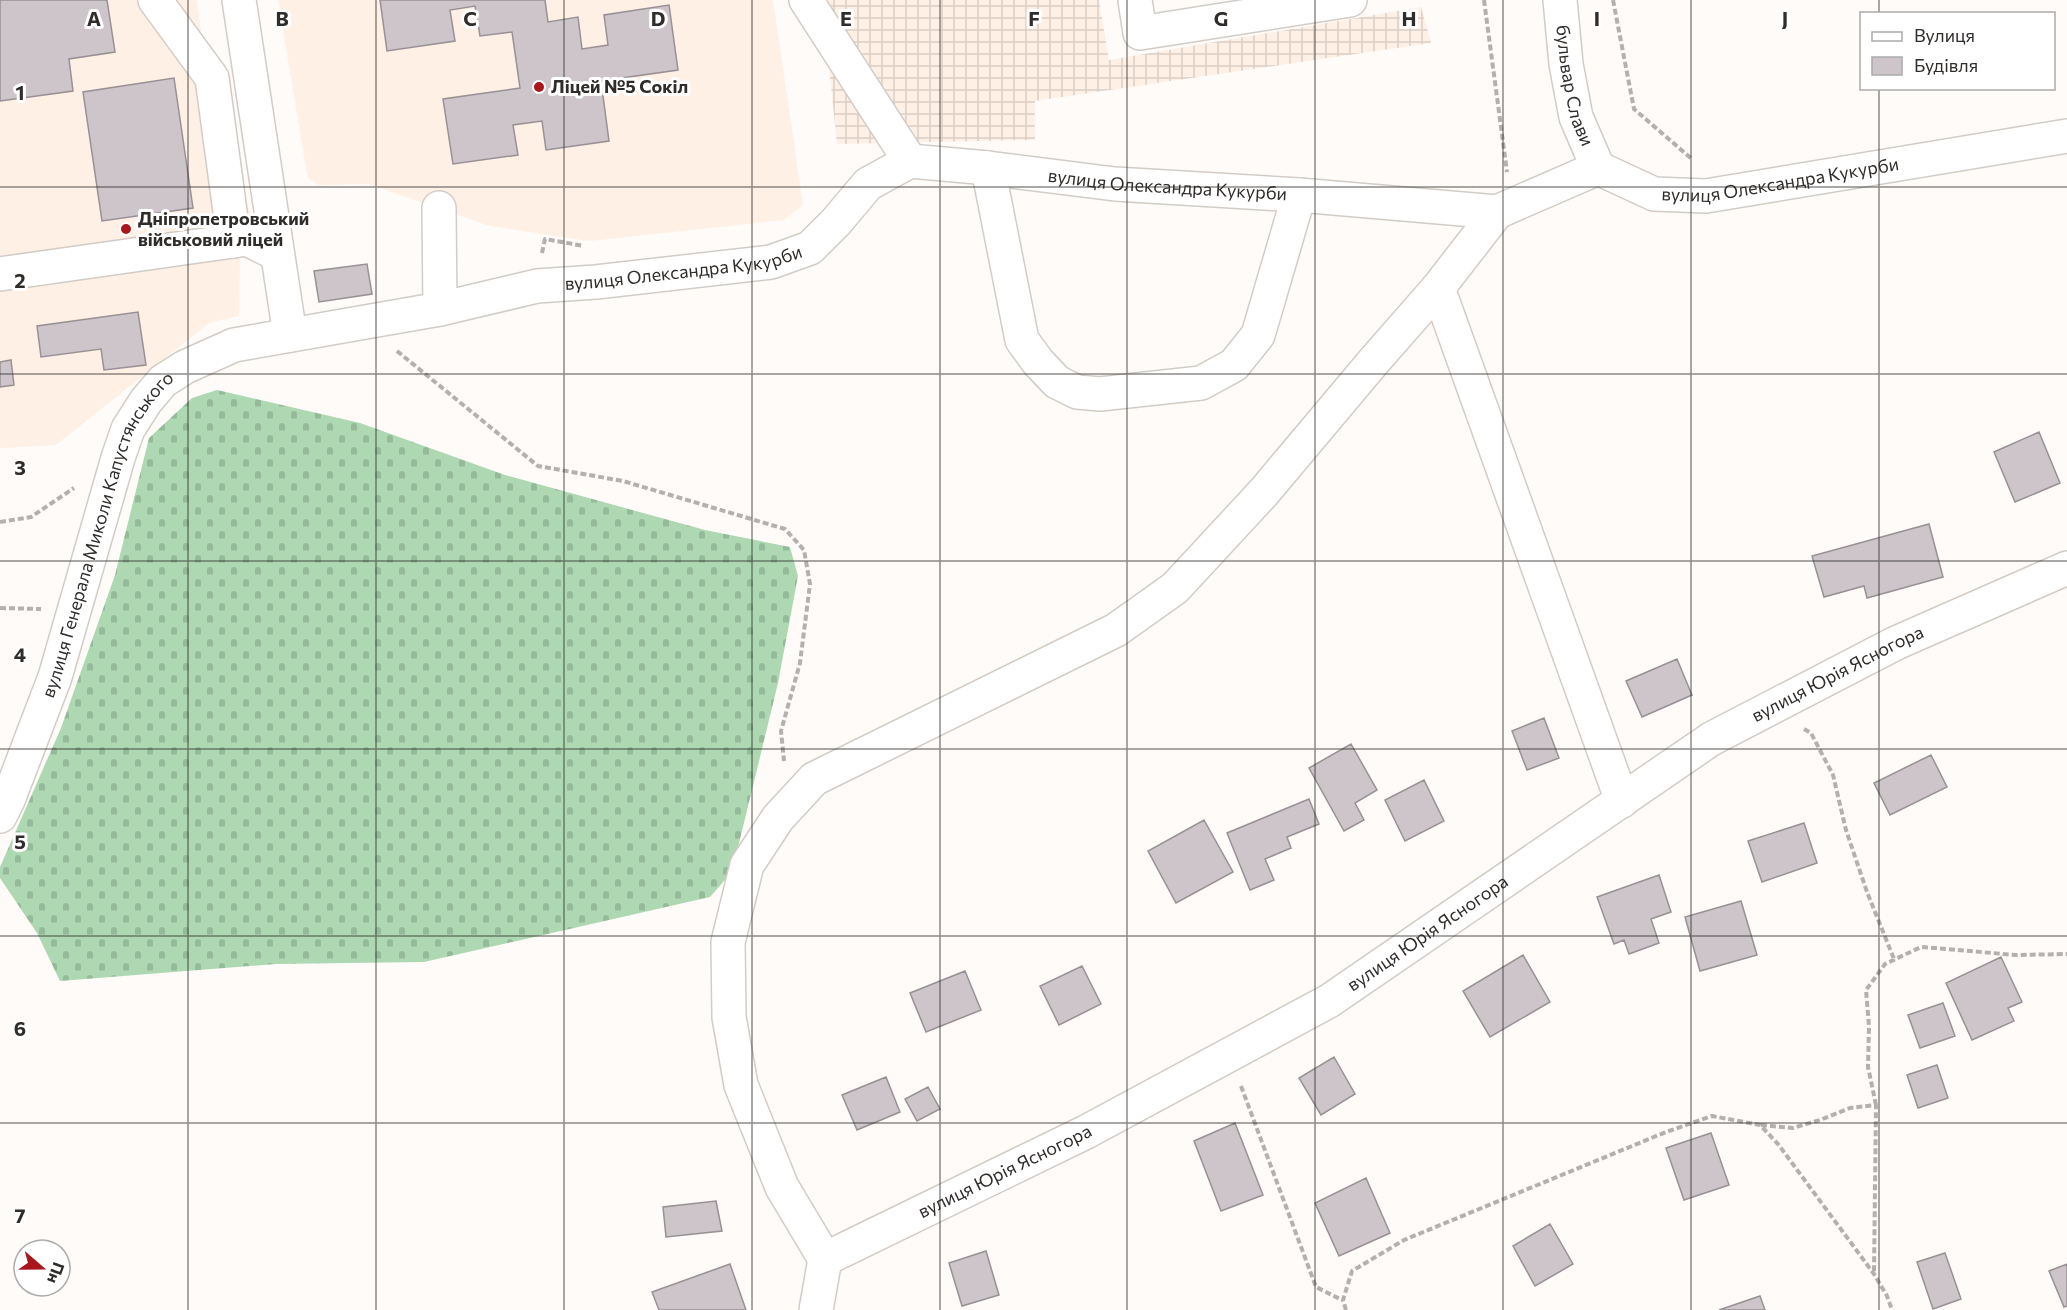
<svg xmlns="http://www.w3.org/2000/svg" width="2067" height="1310" viewBox="0 0 2067 1310" font-family="Commissioner,sans-serif">
	<defs>
		<pattern id="industrial-grid" width="8" height="8" patternUnits="userSpaceOnUse" patternTransform="scale(1.5)"><rect width="8" height="8" fill="#fef0e5"/><path d="M0 4h8M4 0v8" fill="none" stroke="#dacec5"/></pattern>
		<pattern id="cemetery-stones" width="16" height="16" patternUnits="userSpaceOnUse" patternTransform="scale(1.5)"><rect width="16" height="16" fill="#add8b2"/><path d="M2 7V4a2 2 0 0 1 4 0v3zM10 15v-3a2 2 0 0 1 4 0v3z" fill="#95ba99"/></pattern>
	</defs>
	<rect width="100%" height="100%" fill="#fefbf9"/>
	<path fill="#fef0e5" d="M0 0H197L201 32 224 67 245 203 255 218 240 256 239 316 209 323 56 445 0 448Z
		M278 0H773L803 205 784 220 589 241 490 226 368 184 319 185 308 178 307 174Z"/>
	<path fill="url(#industrial-grid)" d="M822 0H1099L1109 60 1421 7 1431 43 1035 101V140L837 144Z"/>
	<path fill="url(#cemetery-stones)" d="M217 390 360 423 505 475 705 530 790 547 798 576 778 683 732 872 710 897 424 962 276 964 60 981 37 933 0 878V867L61 728 115 575 149 438 192 398Z"/>
	<path fill="#cdc5ca" stroke="#989094" stroke-width="1.5" d="M0 0H107L115 52 69 59 73 91 0 101Z
		M380 0H545L548 22 578 17 582 49 608 45 604 15 669 5 678 70 601 81 609 141 546 150 542 121 513 125 518 155 453 164 443 99 520 88 512 32 480 36 475 6 450 10 455 41 387 51Z
		M174 78 193 208 102 221 83 92Z
		M367 264 372 294 319 302 314 271Z
		M138 312 146 365 104 370 101 349 41 357 37 326Z
		M11 360 14 385 0 387V362Z
		M2039 432 2060 483 2015 502 1994 452Z
		M1929 524 1943 577 1867 598 1864 586 1824 597 1812 556Z
		M1677 659 1692 695 1642 717 1626 681Z
		M1544 718 1559 758 1527 770 1512 731Z
		M1351 744 1377 790 1355 803 1364 820 1344 831 1309 768Z
		M1931 755 1947 787 1890 815 1874 783Z
		M1424 780 1444 821 1405 841 1385 800Z
		M1309 799 1319 824 1287 837 1291 848 1265 859 1274 880 1250 890 1227 833Z
		M1204 820 1233 872 1176 903 1148 851Z
		M1804 823 1817 863 1762 882 1748 841Z
		M1659 875 1671 912 1651 919 1659 943 1629 954 1624 940 1614 944 1597 897Z
		M1741 901 1757 955 1700 971 1685 917Z
		M1523 955 1550 1002 1490 1037 1463 991Z
		M2001 957 2022 1002 2008 1008 2014 1021 1972 1040 1946 983Z
		M1082 966 1101 1004 1059 1025 1040 986Z
		M965 971 981 1010 926 1032 910 993Z
		M1943 1003 1955 1036 1920 1048 1908 1015Z
		M1334 1057 1355 1094 1321 1115 1299 1078Z
		M1937 1065 1948 1098 1918 1108 1907 1075Z
		M886 1077 900 1112 857 1130 842 1095Z
		M928 1087 940 1109 917 1121 905 1099Z
		M1235 1123 1263 1195 1221 1211 1194 1141Z
		M1711 1133 1729 1185 1684 1200 1666 1148Z
		M1366 1178 1390 1233 1339 1256 1315 1203Z
		M716 1201 722 1231 666 1237 663 1207Z
		M1550 1224 1573 1264 1535 1286 1513 1246Z
		M986 1251 999 1295 962 1306 949 1263Z
		M1945 1253 1961 1299 1933 1309 1917 1262Z
		M730 1264 746 1310H659L652 1292Z
		M2067 1264V1306L2064 1307 2049 1271Z
		M1760 1296 1765 1310H1719Z"/>
	<g fill="none" stroke-linecap="round" stroke-linejoin="round">
		<defs>
			<g id="minor">
				<path d="M155 0 212 78 234 241"/>
				<path d="M239 0 290 335"/>
				<path d="M806 0 910 161"/>
				<path d="M1135 0 1140 33 1350 0"/>
				<path id="s1" d="M1560 0 1566 64 1576 117 1598 168"/>
				<path d="M988 168 1022 340 1038 362 1057 382 1077 392 1100 394 1201 383 1234 365 1258 335 1299 195"/>
				<path d="M439 208 440 309"/>
				<path d="M0 274 247 239 277 254"/>
				<path d="M1438 288 1622 801"/>
				<path id="s2" d="M0 816 8 800 55 677 118 458 128 429 146 401 163 381 185 367 234 345 440 309 537 286 596 282 771 262 810 248 836 222 868 184 910 161 988 168 1115 184 1299 195 1497 212 1598 168 1654 194 1706 196 2067 136"/>
				<path d="M825 1259 782 1187 741 1085 729 1017 728 942 747 865 778 818 814 779 1116 630 1175 588 1264 492 1374 361 1438 288 1497 212"/>
				<path id="s3" d="M825 1259 1086 1132 1329 1001 1711 739 1896 643 2067 568"/>
				<path d="M816 1310 825 1259"/>
			</g>
		</defs>
		<use href="#minor" stroke="#d3ccc6" stroke-width="36"/>
		<path stroke="#b3b0ae" stroke-width="4" stroke-dasharray="6 3" stroke-linecap="butt" d="M1484 0 1507 172
			M1613 0 1634 109 1693 160
			M542 253 545 239 584 246
			M397 351 538 466 623 481 785 529 804 550 810 584 800 663 781 731 784 761
			M0 522 31 517 74 488
			M0 608 41 609
			M1804 729 1811 733 1833 775 1846 830 1867 892 1894 959
			M1241 1086 1316 1287 1342 1300
			M1876 1105 1868 1067 1869 1026 1866 990 1885 964 1921 947 2016 955 2067 954
			M1761 1125 1793 1128 1820 1120 1850 1108 1876 1105 1874 1272
			M1346 1310 1343 1300 1352 1271 1404 1240 1666 1132 1712 1116 1760 1125 1778 1144 1874 1274 1887 1296 1892 1310"/>
		<use href="#minor" stroke="#fff" stroke-width="33"/>
	</g>
	<path fill="none" stroke="#2f2c2a" stroke-width="1.5" stroke-opacity="0.55" d="M188 0V1310M376 0V1310M564 0V1310M752 0V1310M940 0V1310M1127 0V1310M1315 0V1310M1503 0V1310M1691 0V1310M1879 0V14M1879 88V1310M0 187H2067M0 374H2067M0 561H2067M0 749H2067M0 936H2067M0 1123H2067"/>
	<g fill="#aa161e" stroke="#fff" stroke-width="2">
		<circle cx="539" cy="87" r="6"/>
		<circle cx="126" cy="229" r="6"/>
	</g>
	<g text-anchor="middle" stroke-width="6" stroke-linejoin="round" paint-order="stroke">
		<g font-size="18" fill="#2f2c2a" stroke="#fff">
			<text dy="6" stroke="none"><textPath href="#s1" startOffset="87">бульвар Слави</textPath></text>
			<text dy="6" stroke="none"><textPath href="#s2" startOffset="2156">вулиця Олександра Кукурби</textPath></text>
			<text dy="6" stroke="none"><textPath href="#s2" startOffset="1526">вулиця Олександра Кукурби</textPath></text>
			<text dy="6" stroke="none"><textPath href="#s2" startOffset="1004">вулиця Олександра Кукурби</textPath></text>
			<text dy="6" stroke="none"><textPath href="#s2" startOffset="303">вулиця Генерала Миколи Капустянського</textPath></text>
			<text dy="6" stroke="none"><textPath href="#s3" startOffset="1172">вулиця Юрія Ясногора</textPath></text>
			<text dy="6" stroke="none"><textPath href="#s3" startOffset="686">вулиця Юрія Ясногора</textPath></text>
			<text dy="6" stroke="none"><textPath href="#s3" startOffset="200">вулиця Юрія Ясногора</textPath></text>
		</g>
		<g font-size="18" font-weight="bold" fill="#2f2c2a" stroke="#fff" text-anchor="start">
			<text x="551" y="93">Ліцей №5 Сокіл</text>
			<text x="138" y="225">Дніпропетровський<tspan x="138" dy="21">військовий ліцей</tspan></text>
		</g>
	</g>
	<g font-size="20" text-anchor="middle" font-weight="bold" fill="#2f2c2a" stroke="#fff" stroke-width="6" stroke-linejoin="round" paint-order="stroke">
		<text x="94" y="26">A</text>
		<text x="282" y="26">B</text>
		<text x="470" y="26">C</text>
		<text x="658" y="26">D</text>
		<text x="846" y="26">E</text>
		<text x="1034" y="26">F</text>
		<text x="1221" y="26">G</text>
		<text x="1409" y="26">H</text>
		<text x="1597" y="26">I</text>
		<text x="1785" y="26">J</text>
		<text x="20" y="100">1</text>
		<text x="20" y="288">2</text>
		<text x="20" y="475">3</text>
		<text x="20" y="662">4</text>
		<text x="20" y="849">5</text>
		<text x="20" y="1036">6</text>
		<text x="20" y="1223">7</text>
	</g>
	<rect x="1860" y="12" width="195" height="78" fill="#ffffff" stroke="#acabaa" stroke-width="1.5"/>
	<rect x="1872" y="32" width="30" height="9" fill="#ffffff" stroke="#acabaa" stroke-width="1.5"/>
	<text x="1914" y="42" font-size="18" fill="#2f2c2a">Вулиця</text>
	<rect x="1872" y="57" width="30" height="18" fill="#cdc5ca" stroke="#acabaa" stroke-width="1.5"/>
	<text x="1914" y="72" font-size="18" fill="#2f2c2a">Будівля</text>
	<g transform="translate(42 1268) rotate(110)"><circle r="28" fill="#ffffff" stroke="#acabaa" stroke-width="1.5"/>
	<path d="M0-4.5L10 22L0 15L-10 22Z" fill="#aa161e"/>
	<text y="-9" font-size="16" font-weight="bold" text-anchor="middle" fill="#2f2c2a">Пн</text>
	</g>
</svg>
